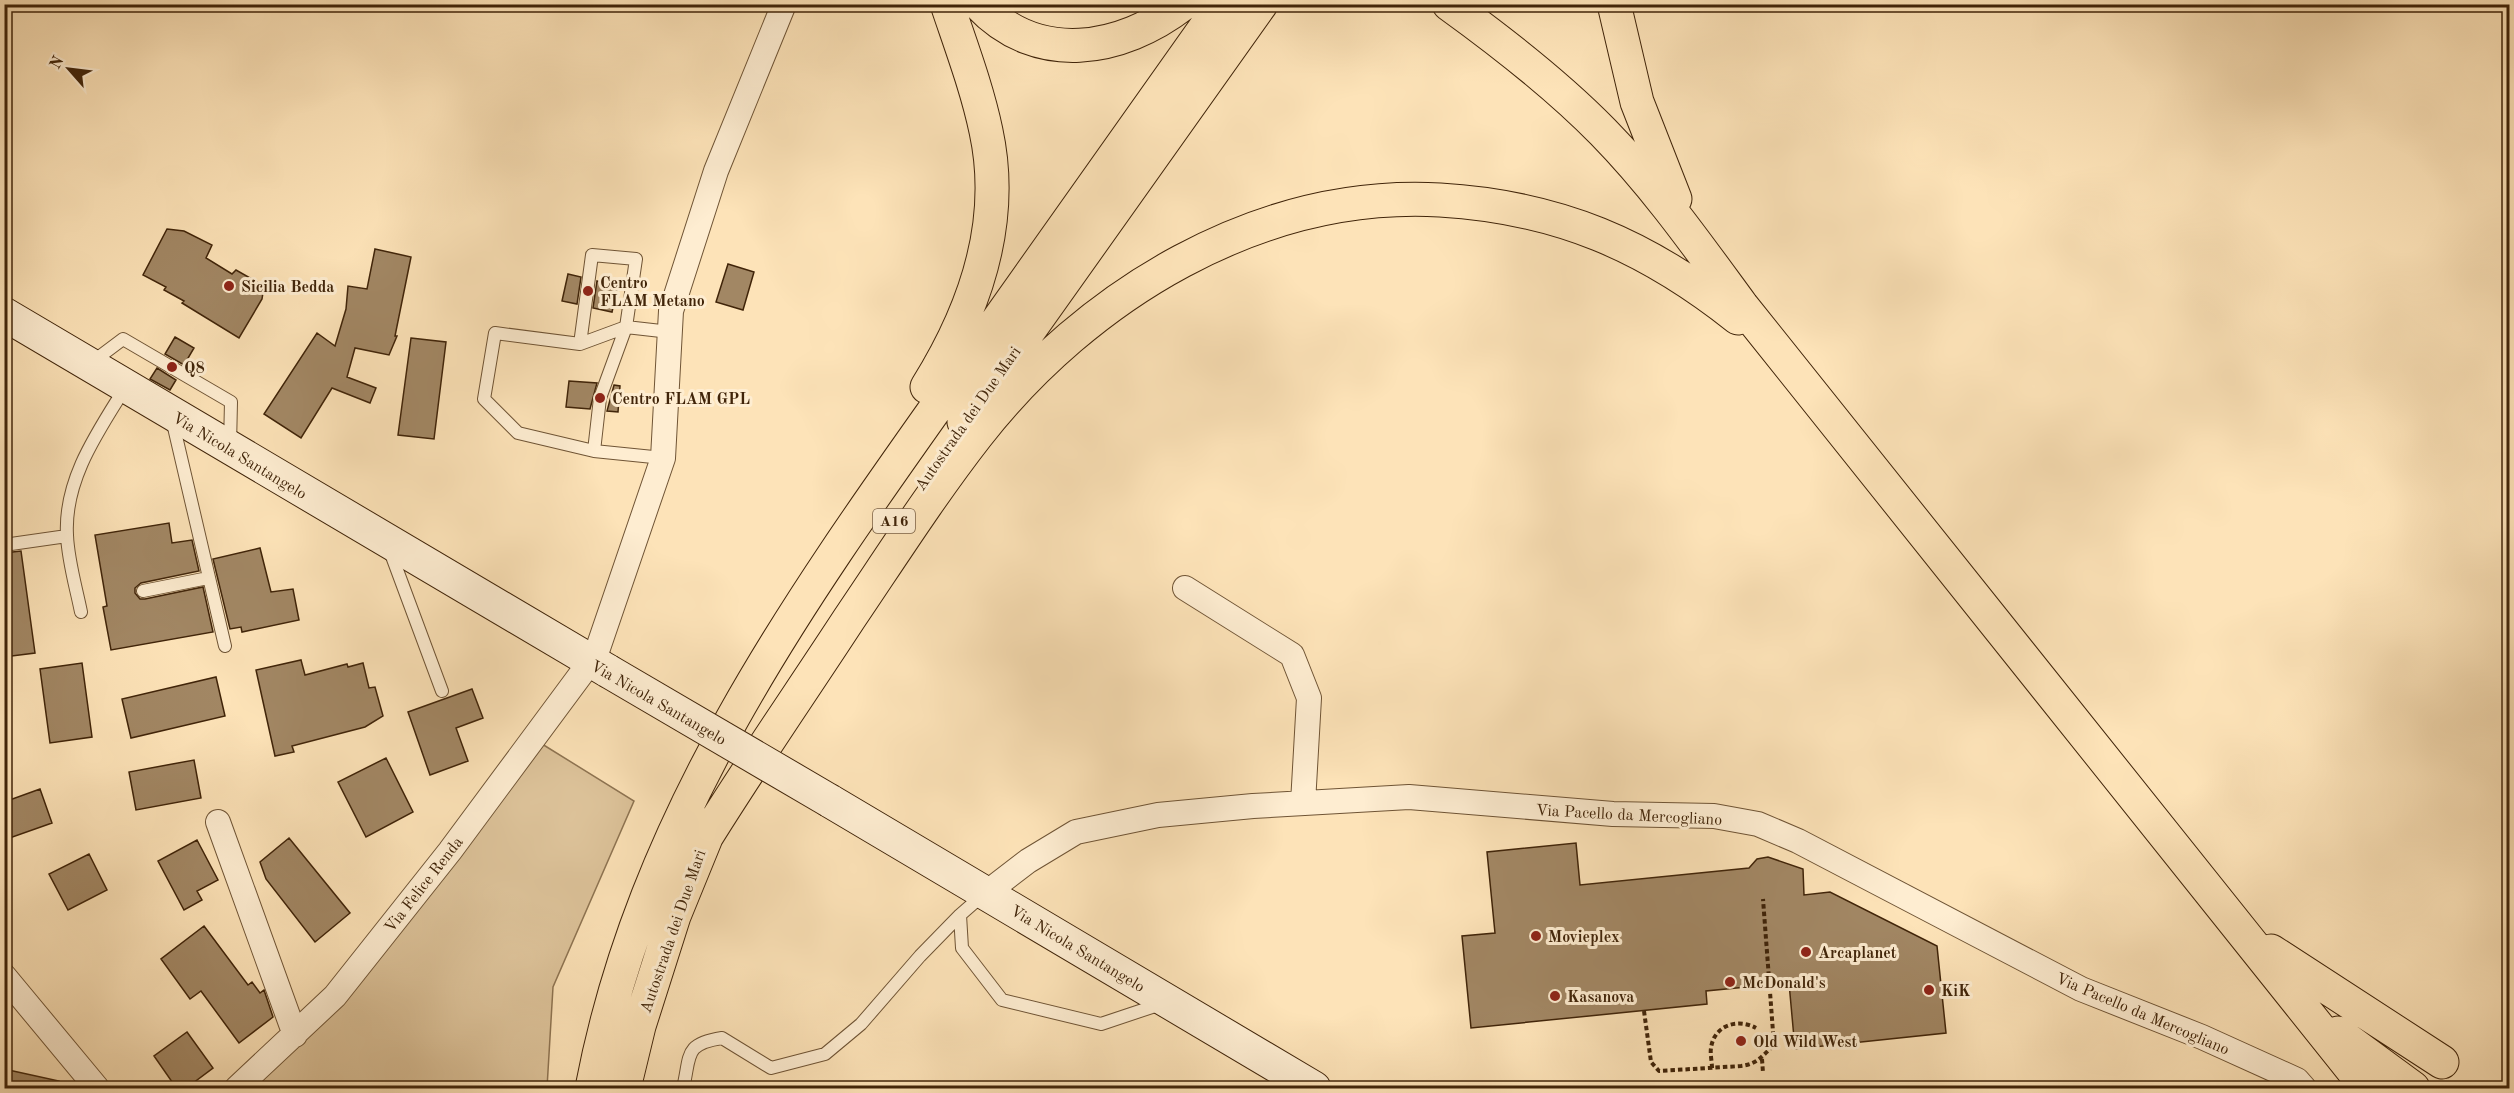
<svg xmlns="http://www.w3.org/2000/svg" width="2514" height="1093" viewBox="0 0 2514 1093" font-family="'Old Standard TT',serif">
	<rect width="100%" height="100%" fill="#fde3b8"/>
	<filter id="stains"><feTurbulence type="fractalNoise" baseFrequency=".00333" numOctaves="4"/><feColorMatrix values="0 0 0 0 .2 0 0 0 0 .09 0 0 0 0 .02 0 0 0 .5 -.17"/></filter>
	<radialGradient id="worn" r=".72"><stop offset=".6" stop-color="#630" stop-opacity="0"/><stop offset="1" stop-color="#630" stop-opacity=".3"/></radialGradient>
	<path fill="#ddc39a" stroke="#8e7452" stroke-width="1.5" d="M542 744 634 801 553 987 547 1088H246Z"/>
	<path fill="#a28764" stroke="#402409" stroke-width="1.5" d="M167 229 184 231 212 245 206 258 232 274 236 270 264 286 262 299 239 338 182 303 184 301 164 290 166 287 143 275Z
		M375 249 411 257 395 336H397L389 355 355 348 347 377 376 388 370 403 332 388 301 438 264 414 317 333 335 346 346 309 348 286 367 289Z
		M728 264 754 272 743 310 716 302Z
		M568 274 581 277 577 304 562 301Z
		M597 281 618 285 612 312 593 308Z
		M175 337 194 348 184 365 165 354Z
		M411 338 446 342 434 439 398 435Z
		M157 368 176 380 170 390 150 379Z
		M569 381 597 383 590 409 566 407Z
		M614 385 620 386 618 412 607 411Z
		M169 523 172 543 192 540 199 571 141 583 135 588V593L140 599H145L203 587 213 632 111 650 103 607 107 606 95 535Z
		M260 548 271 592 293 589 299 620 242 632 241 627 230 629 213 559Z
		M21 551 35 653 4 657V553Z
		M301 660 305 675 347 664 348 667 363 663 369 688 375 687 383 716 365 727 292 746 294 752 275 756 256 670Z
		M82 663 92 737 50 743 40 669Z
		M216 677 225 716 131 738 122 699Z
		M472 689 483 718 456 728 468 761 430 775 408 712Z
		M386 758 413 812 366 837 338 782Z
		M194 760 201 798 136 810 129 772Z
		M40 789 52 823 4 840V802Z
		M289 838 350 913 315 942 266 879 260 862Z
		M197 840 218 880 197 891 202 900 184 910 158 861Z
		M1576 843 1580 885 1749 868 1757 859 1768 857 1803 869 1804 895 1830 892 1937 946 1946 1033 1795 1049 1789 983 1706 991 1707 1004 1471 1028 1462 936 1495 933 1487 852Z
		M89 854 107 890 68 910 49 874Z
		M204 926 248 985 252 982 260 993 264 990 273 1017 239 1043 201 991 190 999 161 959Z
		M187 1032 213 1068 185 1089H177L154 1056Z
		M4 1069 59 1081 58 1089H4Z"/>
	<g fill="none" stroke-linecap="round" stroke-linejoin="round">
		<defs>
			<path id="service" d="M580 344 626 327 636 259 592 255 580 344 495 333 484 399 518 433 594 451
				M91 363 123 339 231 402 230 445
				M172 419 225 646
				M663 458 594 451 600 398 626 327 670 332
				M4 545 67 536
				M390 551 442 691
				M143 591 208 578
				M81 612C76 587 68 561 67 535 64 480 97 433 125 388
				M960 915 962 948 1002 1000 1101 1024 1161 1004
				M683 1088C691 1056 683 1044 722 1038L771 1068 825 1054 861 1024 920 956 960 915 984 894"/>
			<path id="minor" d="M1185 588 1292 655 1309 698 1303 803
				M218 822 295 1035
				M985 894 1028 861 1076 832 1158 815 1253 806 1409 797 1613 814 1714 816 1758 824 1798 841 2081 989 2202 1037 2297 1080 2304 1088
				M4 976 97 1088
				M237 1088 335 996 450 851 596 654 663 458 671 311 716 171 784 4"/>
			<path id="secondary" d="M4 314 608 671
				M830 801 1314 1088"/>
			<path id="motorway" d="M979 4C1037 66 1121 52 1183 4
				M1449 4C1503 43 1556 84 1603 132 1655 185 1698 246 1742 306L2367 1088
				M1614 4 1637 102 1675 199
				M927 387C975 310 1006 223 986 131 977 88 961 46 947 4
				M964 422 1261 4
				M703 842C750 766 800 694 849 619 891 557 931 494 977 435 1087 295 1258 190 1440 200 1558 207 1646 245 1738 318
				M2271 951 2442 1062
				M2338 1033 2413 1088
				M592 1088C643 820 795 606 950 388 1040 260 1131 132 1222 4
				M624 1088 639 1026 674 916 712 823"/>
		</defs>
		<use href="#service" stroke="#6f5435" stroke-width="14"/>
		<use href="#minor" stroke="#6f5435" stroke-width="26"/>
		<use href="#secondary" stroke="#402409" stroke-width="35"/>
		<use href="#motorway" stroke="#402409" stroke-width="35"/>
		<path stroke="#402409" stroke-width="4" stroke-dasharray="4.5 3" stroke-linecap="butt" d="M1644 1011 1651 1062 1659 1071 1741 1066C1758 1064 1763 1055 1774 1045L1763 899
			M1762 1059 1763 1073
			M1712 1068C1712 1062 1710 1054 1711 1048 1714 1025 1738 1018 1756 1028"/>
		<use href="#service" stroke="#feedd1" stroke-width="12"/>
		<use href="#minor" stroke="#feedd1" stroke-width="24"/>
		<use href="#secondary" stroke="#feedd1" stroke-width="33"/>
		<use href="#motorway" stroke="#fde3b8" stroke-width="33"/>
		<defs>
			<path id="secondary-bridge" d="M608 671 830 801"/>
		</defs>
		<use href="#secondary-bridge" stroke="#402409" stroke-width="35" stroke-linecap="butt"/>
		<use href="#secondary-bridge" stroke="#feedd1" stroke-width="33"/>
	</g>
	<g fill="#8f2418" stroke="#feedd1" stroke-width="2">
		<circle cx="229" cy="286" r="6"/>
		<circle cx="588" cy="291" r="6"/>
		<circle cx="172" cy="367" r="6"/>
		<circle cx="600" cy="398" r="6"/>
		<circle cx="1536" cy="936" r="6"/>
		<circle cx="1806" cy="952" r="6"/>
		<circle cx="1730" cy="982" r="6"/>
		<circle cx="1929" cy="990" r="6"/>
		<circle cx="1555" cy="996" r="6"/>
		<circle cx="1741" cy="1041" r="6"/>
	</g>
	<g text-anchor="middle" stroke-width="6" stroke-linejoin="round" paint-order="stroke">
		<rect fill="#feedd1" stroke="#796045" stroke-width="1.5" x="873" y="509" width="42" height="24" rx="4.5"/>
		<g font-size="15" font-weight="bold" fill="#402409">
			<text x="894" y="526">A16</text>
		</g>
		<g font-size="16" font-weight="bold" fill="#402409" stroke="#feedd1" text-anchor="start">
			<text x="600" y="288">Centro<tspan x="600" dy="18">FLAM Metano</tspan></text>
			<text x="241" y="292">Sicilia Bedda</text>
			<text x="184" y="373">Q8</text>
			<text x="612" y="404">Centro FLAM GPL</text>
			<text x="1548" y="942">Movieplex</text>
			<text x="1818" y="958">Arcaplanet</text>
			<text x="1742" y="988">McDonald's</text>
			<text x="1941" y="996">KiK</text>
			<text x="1567" y="1002">Kasanova</text>
			<text x="1753" y="1047">Old Wild West</text>
		</g>
		<g font-size="16" fill="#402409" stroke="#feedd1">
			<text transform="translate(967 418) rotate(-55)" y="6">Autostrada dei Due Mari</text>
			<text transform="translate(240 455) rotate(31)" y="6">Via Nicola Santangelo</text>
			<text transform="translate(659 702) rotate(30)" y="6">Via Nicola Santangelo</text>
			<text transform="translate(1629 814) rotate(3)" y="6">Via Pacello da Mercogliano</text>
			<text transform="translate(423 884) rotate(-52)" y="6">Via Felice Renda</text>
			<text transform="translate(672 931) rotate(-71)" y="6">Autostrada dei Due Mari</text>
			<text transform="translate(1078 948) rotate(31)" y="6">Via Nicola Santangelo</text>
			<text transform="translate(2143 1013) rotate(23)" y="6">Via Pacello da Mercogliano</text>
		</g>
	</g>
	<rect width="2514" height="1093" fill="none" stroke="#fde3b8" stroke-width="24"/>
	<rect x="6" y="6" width="2502" height="1081" fill="none" stroke="#402409" stroke-width="3"/>
	<rect x="12" y="12" width="2490" height="1069" fill="none" stroke="#402409" stroke-width="1.5"/>
	<g transform="translate(69 69) rotate(298)" stroke="#feedd1" stroke-width="4.5" paint-order="stroke">
	<path d="M0-4.5L10 22L0 15L-10 22Z" fill="#402409"/>
	<text y="-9" font-size="16" font-weight="bold" text-anchor="middle" fill="#402409">N</text>
	</g>
	<rect width="100%" height="100%" filter="url(#stains)"/>
	<rect width="100%" height="100%" fill="url(#worn)"/>
</svg>
